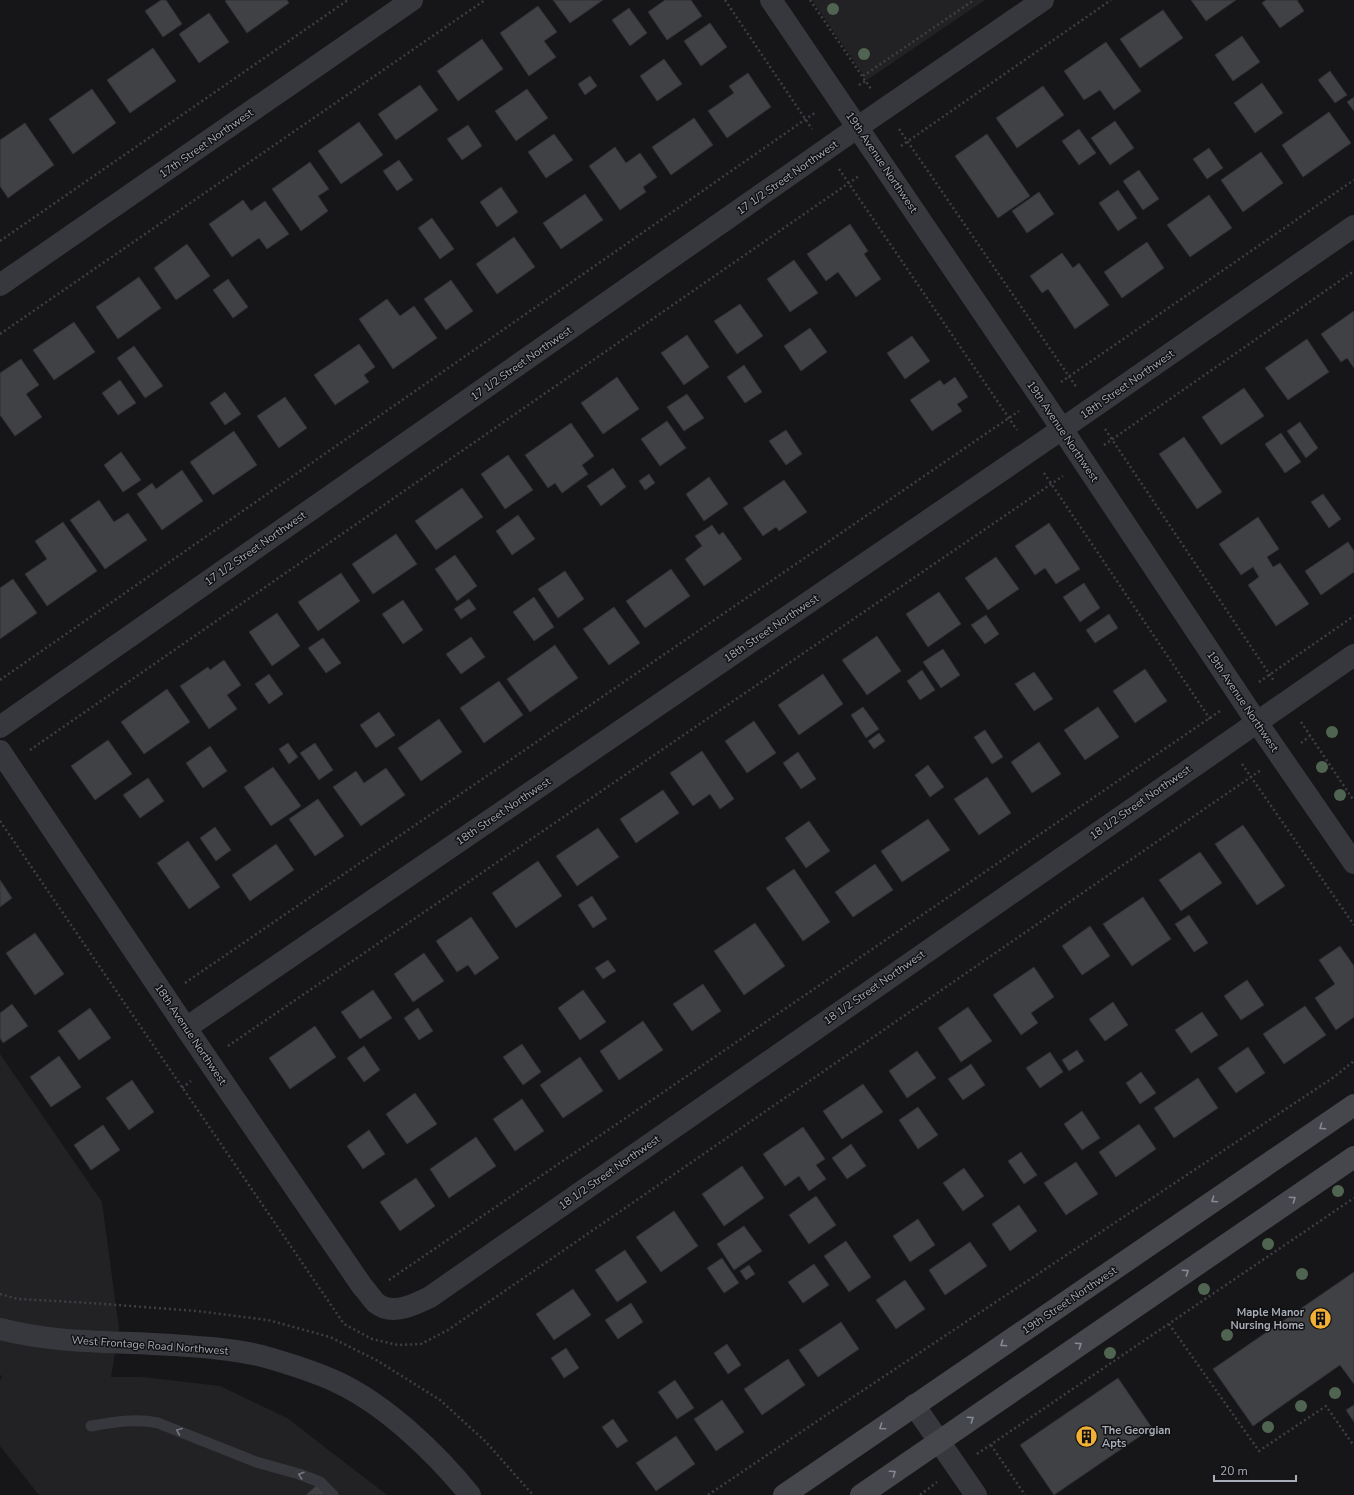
<svg xmlns="http://www.w3.org/2000/svg" width="1354" height="1495" viewBox="0 0 1354 1495" font-family="'Nunito Sans',sans-serif">
	<rect width="100%" height="100%" fill="#161618"/>
	<path fill="#222225" d="M812 0H985L867 80Z
		M0 1054 102 1202 119 1329 111 1377H142L220 1386 287 1418 387 1495H39L0 1446V1381L2 1376 0 1375Z"/>
	<path fill="#404145" stroke="#303034" d="M161 0H166L182 24 163 37 145 11Z
		M227 0H287L289 3 247 33 225 1Z
		M553 0H603L570 23Z
		M665 0H691L702 16 667 40 648 12Z
		M1191 0H1236L1206 21Z
		M1266 0H1297L1304 11 1280 28 1262 3Z
		M538 6 557 32 544 41 556 57 529 76 500 33Z
		M629 8 647 33 630 46 612 20Z
		M1163 10 1183 38 1140 68 1120 39Z
		M209 13 229 42 199 63 179 34Z
		M710 23 727 47 701 66 684 41Z
		M1242 36 1260 62 1233 81 1215 55Z
		M482 39 503 69 458 101 437 71Z
		M1106 42 1141 91 1114 110 1100 90 1084 100 1064 71Z
		M153 48 176 81 130 113 107 80Z
		M664 59 682 84 657 101 640 76Z
		M1330 71 1347 95 1335 103 1318 80Z
		M748 73 771 107 727 138 708 111 734 93 729 86Z
		M590 76 597 86 585 95 578 84Z
		M1262 83 1283 113 1255 133 1234 103Z
		M420 85 438 110 396 140 378 114Z
		M1043 86 1064 115 1017 148 996 118Z
		M92 89 116 123 73 154 49 119Z
		M527 89 548 118 516 141 495 111Z
		M1354 97V111L1347 102Z
		M1329 112 1351 143 1303 177 1282 145Z
		M694 118 713 145 671 175 652 147Z
		M1115 121 1134 148 1110 165 1091 138Z
		M359 122 383 155 341 184 318 151Z
		M25 123 54 165 8 198 0 186V140Z
		M468 125 482 146 462 160 447 139Z
		M1079 129 1096 153 1079 165 1062 141Z
		M554 134 573 160 546 178 528 152Z
		M987 134 1030 196 998 218 955 156Z
		M615 147 626 163 640 153 657 177 643 187 646 192 620 210 589 166Z
		M1209 148 1223 168 1207 179 1193 159Z
		M1261 152 1283 183 1243 212 1221 180Z
		M399 160 413 180 397 191 383 171Z
		M310 162 329 189 318 196 328 211 301 231 272 189Z
		M1139 170 1159 199 1143 210 1123 181Z
		M501 187 518 212 497 227 480 202Z
		M1118 190 1137 218 1118 231 1099 203Z
		M1039 192 1054 214 1027 233 1012 211Z
		M585 194 603 220 561 249 543 223Z
		M1209 195 1232 228 1190 257 1167 225Z
		M243 200 251 211 265 201 289 234 267 249 259 238 232 257 209 224Z
		M432 218 454 249 440 259 418 228Z
		M850 224 868 251 864 254 881 279 856 297 838 272 826 281 807 254Z
		M514 237 535 267 497 294 476 264Z
		M1147 242 1164 268 1122 298 1104 272Z
		M187 244 210 276 176 300 154 268Z
		M1062 253 1073 268 1079 263 1109 305 1075 329 1048 289 1042 293 1030 276Z
		M794 260 818 293 790 312 767 279Z
		M139 277 161 308 118 339 96 307Z
		M228 279 248 307 233 318 213 290Z
		M451 280 473 311 446 330 424 299Z
		M387 299 400 316 414 306 437 338 393 369 359 319Z
		M740 304 763 336 737 354 714 321Z
		M1354 311V368L1347 358 1341 362 1321 334Z
		M74 322 95 352 54 380 33 350Z
		M810 328 827 352 801 371 784 346Z
		M687 335 709 367 684 385 661 353Z
		M912 336 930 361 905 379 887 353Z
		M1307 339 1329 372 1288 400 1265 368Z
		M359 344 375 367 364 375 369 382 335 405 314 375Z
		M134 346 163 386 145 398 117 358Z
		M21 359 39 385 26 394 42 417 15 436 0 415V373Z
		M744 365 762 392 745 403 727 377Z
		M617 377 639 409 603 434 581 403Z
		M955 377 968 397 957 404 962 411 932 431 910 400 940 380 944 385Z
		M120 380 136 403 118 415 102 393Z
		M1244 388 1264 416 1221 445 1202 417Z
		M225 392 241 414 225 425 210 403Z
		M687 394 704 418 684 431 667 407Z
		M285 397 307 428 279 448 257 416Z
		M667 421 686 448 660 466 641 439Z
		M1300 422 1318 448 1306 458 1287 431Z
		M571 423 594 456 582 465 588 474 562 493 555 483 548 488 525 455Z
		M786 430 802 454 786 465 769 441Z
		M234 431 257 465 213 495 190 462Z
		M1281 433 1301 462 1285 473 1265 444Z
		M1184 437 1222 492 1197 509 1159 454Z
		M121 452 141 480 123 492 104 465Z
		M508 455 533 490 505 509 481 474Z
		M613 468 626 487 601 506 587 486Z
		M182 470 203 501 162 530 137 494 152 483 156 489Z
		M649 474 655 483 645 490 639 481Z
		M709 477 728 504 704 521 686 494Z
		M784 480 807 512 779 531 776 527 763 536 743 508Z
		M462 488 483 517 436 550 415 521Z
		M1323 494 1341 519 1329 528 1311 502Z
		M99 500 114 522 128 513 147 540 105 569 70 520Z
		M518 515 535 539 512 555 496 531Z
		M1258 517 1279 549 1267 557 1273 567 1280 563 1309 604 1276 626 1248 585 1259 577 1253 567 1241 575 1219 544Z
		M63 522 97 571 47 606 25 574 47 559 35 541Z
		M1049 523 1080 569 1056 584 1045 568 1035 575 1015 546Z
		M712 525 719 535 723 532 742 559 704 586 685 559 702 546 695 536Z
		M396 534 417 564 373 594 352 564Z
		M1348 542 1354 551V572L1321 595 1305 571Z
		M455 555 477 586 457 601 435 569Z
		M996 557 1019 589 988 610 965 578Z
		M671 569 690 596 645 628 626 601Z
		M565 571 584 599 558 618 538 589Z
		M341 573 360 601 318 631 298 602Z
		M13 579 37 613 0 639V588Z
		M1084 583 1100 608 1080 622 1063 597Z
		M939 592 961 624 928 647 906 614Z
		M534 597 554 627 534 641 513 612Z
		M469 599 476 609 461 619 454 609Z
		M403 600 423 630 403 644 382 614Z
		M614 607 640 643 609 665 583 629Z
		M277 613 300 646 272 666 249 632Z
		M1109 614 1118 628 1095 643 1086 630Z
		M986 615 999 634 985 644 971 625Z
		M877 636 901 671 867 695 842 660Z
		M471 637 485 657 461 674 446 654Z
		M323 638 341 663 326 673 308 648Z
		M555 645 578 678 530 712 507 679Z
		M943 649 960 675 941 688 923 662Z
		M224 660 241 685 227 695 237 709 209 729 180 686 208 667 210 670Z
		M1145 669 1167 701 1135 723 1113 691Z
		M922 670 935 690 920 700 907 681Z
		M1034 672 1053 699 1034 711 1015 684Z
		M269 674 283 694 269 704 255 684Z
		M823 674 843 704 799 735 778 705Z
		M499 681 523 715 484 743 460 708Z
		M167 689 190 722 144 754 121 722Z
		M863 707 879 729 866 738 851 715Z
		M1098 707 1119 737 1085 760 1064 730Z
		M379 712 395 735 376 748 360 725Z
		M439 719 462 752 421 781 398 748Z
		M754 721 776 753 747 773 725 741Z
		M985 730 1003 757 992 764 974 737Z
		M879 733 885 741 874 749 868 741Z
		M108 740 132 774 95 800 71 766Z
		M1039 742 1061 774 1032 793 1011 762Z
		M288 743 298 757 289 764 279 749Z
		M315 743 333 770 319 780 300 753Z
		M210 746 227 771 203 788 186 763Z
		M702 751 734 799 720 809 710 794 693 806 670 773Z
		M798 752 816 779 801 789 783 763Z
		M928 765 944 787 930 797 915 775Z
		M273 767 301 806 271 826 244 787Z
		M386 768 405 795 361 826 333 787 356 771 364 783Z
		M987 777 1011 813 979 835 954 799Z
		M148 778 164 801 140 818 123 795Z
		M663 790 679 813 636 843 620 819Z
		M318 799 344 836 315 856 289 819Z
		M928 819 950 850 902 882 881 851Z
		M809 821 830 851 806 868 785 838Z
		M1243 825 1285 886 1257 905 1215 844Z
		M215 827 231 850 216 861 200 838Z
		M598 828 619 857 577 886 556 856Z
		M188 841 220 887 189 909 157 863Z
		M276 844 294 870 250 901 232 875Z
		M1200 852 1222 883 1181 911 1159 880Z
		M538 861 562 896 516 928 492 893Z
		M875 864 893 890 853 917 835 892Z
		M794 869 830 922 803 941 766 888Z
		M0 880 12 898 0 907Z
		M592 896 607 919 593 928 578 905Z
		M1143 897 1171 939 1132 966 1103 924Z
		M1189 915 1208 943 1194 952 1175 924Z
		M471 917 499 958 475 975 468 965 457 972 436 941Z
		M755 923 785 966 744 995 714 951Z
		M1090 926 1110 956 1082 975 1062 946Z
		M35 933 64 974 35 995 6 953Z
		M1340 946 1354 966V1017L1336 1030 1315 998 1335 984 1319 960Z
		M424 953 444 981 413 1002 394 974Z
		M608 960 616 971 603 979 595 968Z
		M1034 967 1054 997 1031 1013 1038 1023 1021 1035 993 995Z
		M1247 980 1264 1005 1241 1020 1224 996Z
		M703 984 721 1011 692 1031 673 1004Z
		M373 990 392 1018 360 1039 341 1012Z
		M583 990 606 1022 580 1040 558 1008Z
		M1113 1002 1128 1025 1105 1041 1089 1019Z
		M12 1004 28 1026 3 1043 0 1038V1013Z
		M1305 1006 1326 1035 1284 1064 1263 1034Z
		M968 1007 992 1041 961 1062 938 1028Z
		M90 1008 111 1038 79 1060 58 1031Z
		M418 1008 433 1031 419 1040 404 1018Z
		M1202 1012 1218 1035 1191 1053 1175 1030Z
		M643 1021 663 1050 619 1080 600 1051Z
		M315 1026 336 1057 290 1089 269 1058Z
		M522 1044 541 1072 523 1085 503 1057Z
		M364 1046 380 1070 364 1082 347 1058Z
		M1248 1047 1265 1073 1236 1093 1218 1068Z
		M1077 1050 1084 1061 1069 1071 1062 1060Z
		M917 1051 936 1078 907 1098 889 1071Z
		M1050 1052 1063 1072 1040 1088 1026 1068Z
		M59 1056 81 1087 51 1107 30 1077Z
		M580 1057 603 1091 563 1118 540 1085Z
		M971 1064 985 1085 963 1100 948 1079Z
		M1141 1072 1156 1093 1140 1104 1126 1083Z
		M1198 1078 1218 1108 1174 1138 1154 1108Z
		M132 1080 154 1112 129 1130 106 1098Z
		M863 1084 883 1112 842 1139 823 1111Z
		M415 1093 437 1124 407 1144 386 1114Z
		M522 1099 544 1131 515 1151 493 1119Z
		M918 1107 938 1135 918 1149 899 1120Z
		M1082 1111 1100 1138 1082 1150 1064 1124Z
		M1139 1124 1156 1149 1116 1177 1099 1152Z
		M103 1125 120 1150 91 1170 74 1145Z
		M803 1127 825 1159 816 1165 826 1179 809 1191 799 1176 785 1186 763 1154Z
		M369 1130 385 1154 363 1169 347 1146Z
		M476 1137 496 1166 449 1198 430 1169Z
		M851 1144 866 1166 847 1179 832 1158Z
		M1021 1152 1037 1175 1024 1184 1008 1161Z
		M1076 1162 1098 1194 1066 1215 1044 1183Z
		M742 1166 764 1198 724 1226 702 1194Z
		M964 1168 984 1196 963 1211 943 1183Z
		M416 1178 435 1206 400 1231 380 1202Z
		M816 1196 836 1225 809 1244 789 1215Z
		M1019 1205 1037 1231 1010 1251 992 1224Z
		M674 1211 698 1246 661 1272 636 1237Z
		M918 1219 935 1245 910 1262 893 1236Z
		M744 1226 762 1251 734 1270 717 1244Z
		M846 1241 871 1277 849 1292 824 1256Z
		M970 1242 987 1266 945 1295 929 1270Z
		M625 1250 647 1282 617 1302 595 1270Z
		M722 1258 739 1283 724 1293 707 1268Z
		M814 1264 829 1285 803 1303 788 1282Z
		M749 1265 755 1274 746 1280 740 1271Z
		M1354 1272V1384L1340 1365 1253 1426 1213 1369Z
		M905 1280 925 1309 896 1329 876 1300Z
		M573 1289 591 1315 554 1340 536 1314Z
		M631 1303 643 1322 618 1339 605 1320Z
		M841 1322 859 1349 818 1377 799 1350Z
		M727 1344 741 1365 728 1374 714 1353Z
		M566 1348 579 1368 564 1378 551 1358Z
		M788 1359 805 1385 762 1415 744 1389Z
		M1118 1378 1152 1428 1054 1495 1020 1445Z
		M675 1380 694 1408 677 1419 658 1392Z
		M722 1400 744 1432 716 1451 694 1419Z
		M1354 1405V1422L1346 1410Z
		M613 1419 628 1441 617 1448 602 1427Z
		M676 1436 695 1464 656 1491 636 1463Z
		M317 1485 325 1495H306Z"/>
	<g fill="none" stroke-linecap="round" stroke-linejoin="round">
		<path stroke="#3d3f44" stroke-width="2.5" stroke-dasharray="2 3" stroke-linecap="butt" d="M725 0 812 129
			M810 0 871 89
			M863 76 974 0
			M859 85 867 80
			M899 129 1077 388
			M901 146 1111 0
			M839 169 1017 430
			M0 241 348 0
			M0 334 485 0
			M1061 382 1354 180
			M1105 429 1274 681
			M1104 445 1354 271
			M1044 473 1210 719
			M0 680 816 112
			M1259 682 1354 616
			M1301 722 1354 801
			M1301 743 1310 736
			M30 750 859 176
			M1242 764 1354 925
			M0 821 344 1324 372 1339 398 1345 421 1344 448 1330 1261 770
			M185 983 1019 411
			M228 1046 1063 476
			M182 1088 191 1081
			M389 1280 1220 711
			M0 1294 18 1299 91 1303 197 1311 268 1320 330 1337 378 1361 440 1400 485 1441 533 1495
			M1169 1324 1259 1451 1326 1406 1354 1446
			M991 1445 1025 1495
			M977 1454 1354 1198
			M708 1495 841 1405 1334 1077 1354 1061
			M920 1495 937 1482"/>
		<path stroke="#37383d" stroke-width="11" d="M91 1426C113 1422 136 1418 158 1423L256 1462 299 1474 320 1482 333 1495"/>
		<path stroke="#37383d" stroke-width="22" d="M0 285 412 0
			M0 727 858 127 1043 0
			M0 751 186 1028 362 1286C367 1291 371 1298 376 1303 392 1316 414 1305 430 1297L1354 655
			M186 1028 1062 429 1354 226
			M914 1405 976 1495"/>
		<path stroke="#37383d" stroke-width="22" d="M771 0 1062 429 1256 721 1354 863
			M0 1329C56 1344 115 1341 172 1345 202 1347 234 1349 262 1356 287 1363 313 1371 337 1382 386 1405 436 1453 470 1495"/>
		<path stroke="#45474d" stroke-width="22" d="M784 1495 1354 1105
			M861 1495 1354 1157"/>
	</g>
	<g fill="#506452">
		<circle cx="833" cy="9" r="6"/>
		<circle cx="864" cy="54" r="6"/>
		<circle cx="1332" cy="732" r="6"/>
		<circle cx="1322" cy="767" r="6"/>
		<circle cx="1340" cy="795" r="6"/>
		<circle cx="1338" cy="1191" r="6"/>
		<circle cx="1268" cy="1244" r="6"/>
		<circle cx="1302" cy="1274" r="6"/>
		<circle cx="1204" cy="1289" r="6"/>
		<circle cx="1227" cy="1335" r="6"/>
		<circle cx="1110" cy="1353" r="6"/>
		<circle cx="1335" cy="1393" r="6"/>
		<circle cx="1301" cy="1406" r="6"/>
		<circle cx="1268" cy="1427" r="6"/>
	</g>
	<defs><path id="oneway-chevron" d="M-2-3.5L2.5 0L-2 3.5" fill="none" stroke-width="1.6" stroke-linecap="round" stroke-linejoin="round"/></defs>
	<g stroke="#858993">
		<use href="#oneway-chevron" transform="translate(1322 1127) rotate(146)"/>
		<use href="#oneway-chevron" transform="translate(1293 1199) rotate(-34)"/>
		<use href="#oneway-chevron" transform="translate(1214 1200) rotate(146)"/>
		<use href="#oneway-chevron" transform="translate(1186 1272) rotate(-34)"/>
		<use href="#oneway-chevron" transform="translate(1003 1344) rotate(146)"/>
		<use href="#oneway-chevron" transform="translate(1079 1345) rotate(-34)"/>
		<use href="#oneway-chevron" transform="translate(971 1419) rotate(-34)"/>
		<use href="#oneway-chevron" transform="translate(882 1427) rotate(145)"/>
		<use href="#oneway-chevron" transform="translate(893 1473) rotate(-35)"/>
	</g>
	<g stroke="#757881">
		<use href="#oneway-chevron" transform="translate(179 1431) rotate(-158)"/>
		<use href="#oneway-chevron" transform="translate(301 1475) rotate(-161)"/>
	</g>
	<defs>
		<symbol id="building-disc" viewBox="-11 -11 22 22"><circle r="9.5" fill="#f2b134" stroke="#111113"/><path d="M-4-6H4V6H1V3H-1V6H-4ZM-2.5-4.3h1.7v1.8h-1.7ZM.8-4.3h1.7v1.8H.8ZM-2.5-1h1.7V.8h-1.7ZM.8-1h1.7V.8H.8Z" fill="#111"/></symbol>
	</defs>
	<g fill-rule="evenodd">
		<use href="#building-disc" x="1308" y="1306" width="25" height="25"/>
		<use href="#building-disc" x="1074" y="1424" width="25" height="25"/>
	</g>
	<g text-anchor="middle" stroke-width="3" stroke-linejoin="round" paint-order="stroke">
		<g font-size="11" fill="#a8adb8" stroke="#111113">
			<text transform="translate(206 143) rotate(-35)" y="4">17th Street Northwest</text>
			<text transform="translate(882 162) rotate(56)" y="4">19th Avenue Northwest</text>
			<text transform="translate(787 177) rotate(-35)" y="4">17 1/2 Street Northwest</text>
			<text transform="translate(521 363) rotate(-35)" y="4">17 1/2 Street Northwest</text>
			<text transform="translate(1127 384) rotate(-35)" y="4">18th Street Northwest</text>
			<text transform="translate(1063 431) rotate(56)" y="4">19th Avenue Northwest</text>
			<text transform="translate(255 548) rotate(-35)" y="4">17 1/2 Street Northwest</text>
			<text transform="translate(771 628) rotate(-34)" y="4">18th Street Northwest</text>
			<text transform="translate(1243 701) rotate(56)" y="4">19th Avenue Northwest</text>
			<text transform="translate(1140 802) rotate(-35)" y="4">18 1/2 Street Northwest</text>
			<text transform="translate(503 811) rotate(-34)" y="4">18th Street Northwest</text>
			<text transform="translate(874 987) rotate(-35)" y="4">18 1/2 Street Northwest</text>
			<text transform="translate(191 1034) rotate(56)" y="4">18th Avenue Northwest</text>
			<text transform="translate(609 1172) rotate(-35)" y="4">18 1/2 Street Northwest</text>
			<text transform="translate(1069 1300) rotate(-34)" y="4">19th Street Northwest</text>
			<text transform="translate(150 1345) rotate(4)" y="4">West Frontage Road Northwest</text>
		</g>
		<g font-size="11" font-weight="bold" fill="#a8adb8" stroke="#111113" text-anchor="end">
			<text x="1304" y="1316">Maple Manor<tspan x="1304" dy="13">Nursing Home</tspan></text>
			<text x="1102" y="1434" text-anchor="start">The Georgian<tspan x="1102" dy="13">Apts</tspan></text>
		</g>
	</g>
	<path d="M1214 1475v6h82v-6" fill="none" stroke="#a8adb8" stroke-width="2"/>
	<text x="1220" y="1475" font-size="12" fill="#a8adb8" stroke="#111113" stroke-width="3" paint-order="stroke">20 m</text>
</svg>
